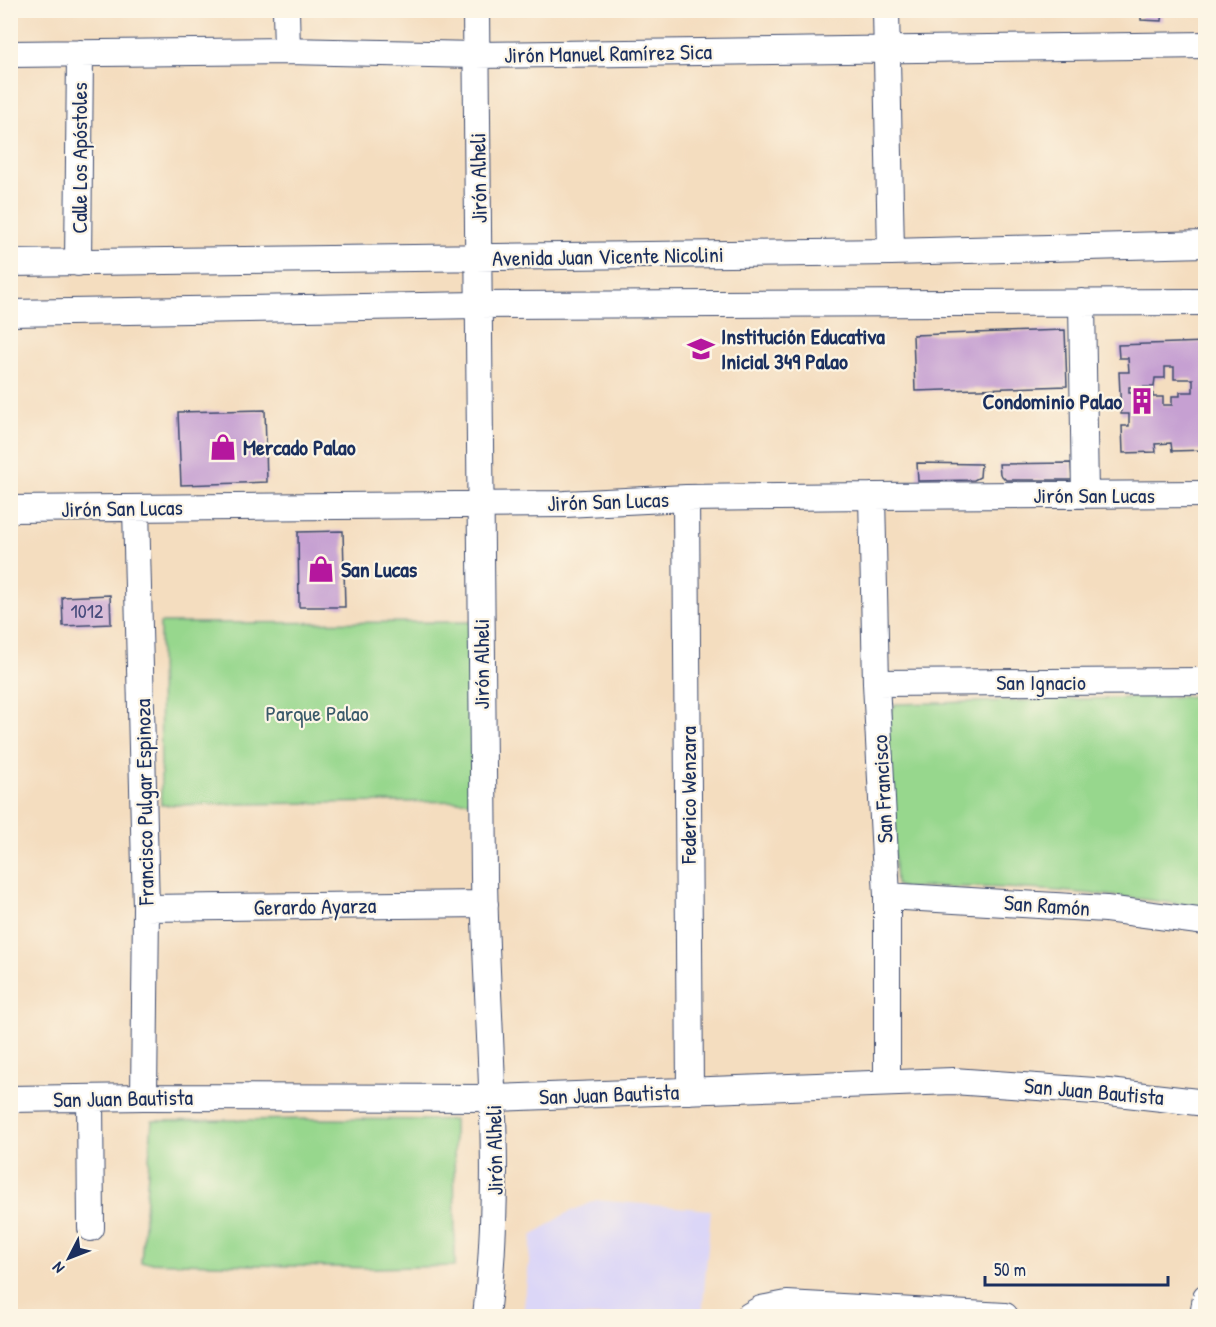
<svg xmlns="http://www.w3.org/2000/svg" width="1216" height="1327" viewBox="0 0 1216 1327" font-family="'Patrick Hand',sans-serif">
	<rect width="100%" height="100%" fill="#fcf5e5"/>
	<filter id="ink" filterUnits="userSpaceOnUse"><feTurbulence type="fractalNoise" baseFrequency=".0167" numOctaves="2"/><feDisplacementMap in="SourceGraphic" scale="12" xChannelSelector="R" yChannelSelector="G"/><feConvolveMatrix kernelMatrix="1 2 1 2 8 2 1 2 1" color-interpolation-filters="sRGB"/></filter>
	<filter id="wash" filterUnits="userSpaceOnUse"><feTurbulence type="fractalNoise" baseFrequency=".008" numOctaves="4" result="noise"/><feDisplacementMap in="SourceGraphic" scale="24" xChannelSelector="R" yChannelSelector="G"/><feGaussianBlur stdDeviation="1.35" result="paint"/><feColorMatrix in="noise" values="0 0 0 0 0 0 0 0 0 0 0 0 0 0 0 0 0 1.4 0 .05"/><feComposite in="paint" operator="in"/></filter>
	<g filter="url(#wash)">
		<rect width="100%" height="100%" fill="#f4ddbf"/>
		<path fill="#dbd6f7" d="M596 1200 711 1210 702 1316H523L532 1236 565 1214Z"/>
		<path fill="#97d78d" stroke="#598376" stroke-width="1.5" d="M473 622 477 801 161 805 160 623Z
			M1205 696V908C1108 893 1001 884 903 888L896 885 887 717 896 704Z
			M320 1119 454 1120 455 1266 374 1268 141 1262 152 1121Z"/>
		<g id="blocks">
			<path fill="#c6a0d2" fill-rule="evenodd" d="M1141 10H1163L1162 21 1141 20Z
				M1065 330 1067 386 915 391 913 335Z
				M1206 342V409H1203L1206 450 1172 451 1171 443 1155 444 1156 452 1123 453 1122 426H1129V414H1121L1119 372H1129L1128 358H1119L1118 345ZM1165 367H1174V379H1193V392H1180V396H1172V405H1163V397H1153V393H1129V387H1154L1155 378H1165Z
				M265 410 267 482 181 485 178 412Z
				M917 463 981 464 980 477 974 480 918 481Z
				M1071 463 1072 480H1006L1000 474 999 464Z
				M343 531 345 607H299L298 532Z
				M110 595 111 624 63 626 62 597Z"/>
		</g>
	</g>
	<g filter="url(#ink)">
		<use href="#blocks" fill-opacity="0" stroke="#3c496d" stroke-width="1.5"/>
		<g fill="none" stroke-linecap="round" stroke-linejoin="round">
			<defs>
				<path id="minor" d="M286 10 287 51
					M476 10C479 299 481 588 484 877 486 1024 504 1170 486 1316
					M886 10 891 252
					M10 54 287 51 476 55 1206 45
					M10 263 891 252 1206 244
					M78 263 80 53
					M1082 302 1085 495
					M10 313 478 305 1206 302
					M872 496 876 683 887 896V1083
					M686 498 690 1091
					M136 508 146 908 144 1097
					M10 509 565 504 686 498 872 496 1206 494
					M876 683 1206 681
					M887 896 1106 909 1206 922
					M146 908 485 904
					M90 1098 91 1228
					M10 1099 144 1097 494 1098 953 1081 1109 1092 1206 1103
					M749 1316 761 1309 787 1304 1005 1316
					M1203 1316 1206 1297"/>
			</defs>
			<use href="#minor" stroke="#3c496d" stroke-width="28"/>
			<use href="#minor" stroke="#fff" stroke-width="26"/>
		</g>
	</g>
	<defs>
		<symbol id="school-bare" viewBox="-9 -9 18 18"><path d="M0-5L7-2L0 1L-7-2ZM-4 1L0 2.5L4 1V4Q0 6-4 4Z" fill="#b5179e" stroke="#fcf5e5" stroke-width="2.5" paint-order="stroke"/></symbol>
		<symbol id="building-bare" viewBox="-9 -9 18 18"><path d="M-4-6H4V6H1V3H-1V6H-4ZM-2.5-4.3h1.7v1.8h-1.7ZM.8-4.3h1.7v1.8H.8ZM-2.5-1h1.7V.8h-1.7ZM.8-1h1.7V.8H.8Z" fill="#b5179e" stroke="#fcf5e5" stroke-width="2.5" paint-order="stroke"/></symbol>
		<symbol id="shop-bare" viewBox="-9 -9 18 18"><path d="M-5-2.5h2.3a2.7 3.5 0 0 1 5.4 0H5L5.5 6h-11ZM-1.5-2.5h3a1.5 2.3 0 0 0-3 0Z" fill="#b5179e" stroke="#fcf5e5" stroke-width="2.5" paint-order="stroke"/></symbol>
	</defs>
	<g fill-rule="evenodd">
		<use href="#school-bare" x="682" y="330" width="38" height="38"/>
		<use href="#building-bare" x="1123" y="382" width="38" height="38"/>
		<use href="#shop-bare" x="204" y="428" width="38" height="38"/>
		<use href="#shop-bare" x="302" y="550" width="38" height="38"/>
	</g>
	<g text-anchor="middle" stroke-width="4.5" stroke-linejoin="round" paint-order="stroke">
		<g font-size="20" fill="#464b7b">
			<text x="87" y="618">1012</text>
		</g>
		<g font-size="22" fill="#1b2f5e" stroke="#fcf5e5">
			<text transform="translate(608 53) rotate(-1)" y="8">Jirón Manuel Ramírez Sica</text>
			<text transform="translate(79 158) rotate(-90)" y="8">Calle Los Apóstoles</text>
			<text transform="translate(478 178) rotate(-91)" y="8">Jirón Alheli</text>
			<text transform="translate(608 256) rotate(-1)" y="8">Avenida Juan Vicente Nicolini</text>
			<text x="1094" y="503">Jirón San Lucas</text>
			<text transform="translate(608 501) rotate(-2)" y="8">Jirón San Lucas</text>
			<text transform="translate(122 508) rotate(-1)" y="8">Jirón San Lucas</text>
			<text transform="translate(481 664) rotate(-90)" y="8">Jirón Alheli</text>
			<text x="1041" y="690">San Ignacio</text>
			<text transform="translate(882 789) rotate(-93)" y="8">San Francisco</text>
			<text transform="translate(688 795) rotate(-90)" y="8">Federico Wenzara</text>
			<text transform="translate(144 802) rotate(-91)" y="8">Francisco Pulgar Espinoza</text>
			<text transform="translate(1047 905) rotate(4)" y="8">San Ramón</text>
			<text transform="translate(315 906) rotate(-1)" y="8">Gerardo Ayarza</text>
			<text transform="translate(1094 1091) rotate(5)" y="8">San Juan Bautista</text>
			<text transform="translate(609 1094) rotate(-2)" y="8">San Juan Bautista</text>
			<text transform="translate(123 1098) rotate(-1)" y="8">San Juan Bautista</text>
			<text transform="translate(494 1150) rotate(-91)" y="8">Jirón Alheli</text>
		</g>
		<g font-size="22" font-weight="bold" fill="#1b2f5e" stroke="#fcf5e5" text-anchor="start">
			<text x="721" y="344">Institución Educativa<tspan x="721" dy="25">Inicial 349 Palao</tspan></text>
			<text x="1122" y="409" text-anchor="end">Condominio Palao</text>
			<text x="243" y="455">Mercado Palao</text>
			<text x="341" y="577">San Lucas</text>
		</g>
		<g font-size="22" fill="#3a596a" stroke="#fcf5e5">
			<text x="317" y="721">Parque Palao</text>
		</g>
	</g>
	<rect width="1216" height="1327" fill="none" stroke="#fcf5e5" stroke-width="36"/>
	<g transform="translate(69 1258) rotate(228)" stroke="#fcf5e5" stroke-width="4.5" paint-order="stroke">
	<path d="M0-4.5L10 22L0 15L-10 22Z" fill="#1b2f5e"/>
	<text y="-9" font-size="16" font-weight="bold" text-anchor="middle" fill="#1b2f5e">N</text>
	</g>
	<path d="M985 1276v9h183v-9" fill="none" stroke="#1b2f5e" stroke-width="3"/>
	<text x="994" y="1276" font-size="18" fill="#1b2f5e" stroke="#fcf5e5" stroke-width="4.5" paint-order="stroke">50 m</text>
</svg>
